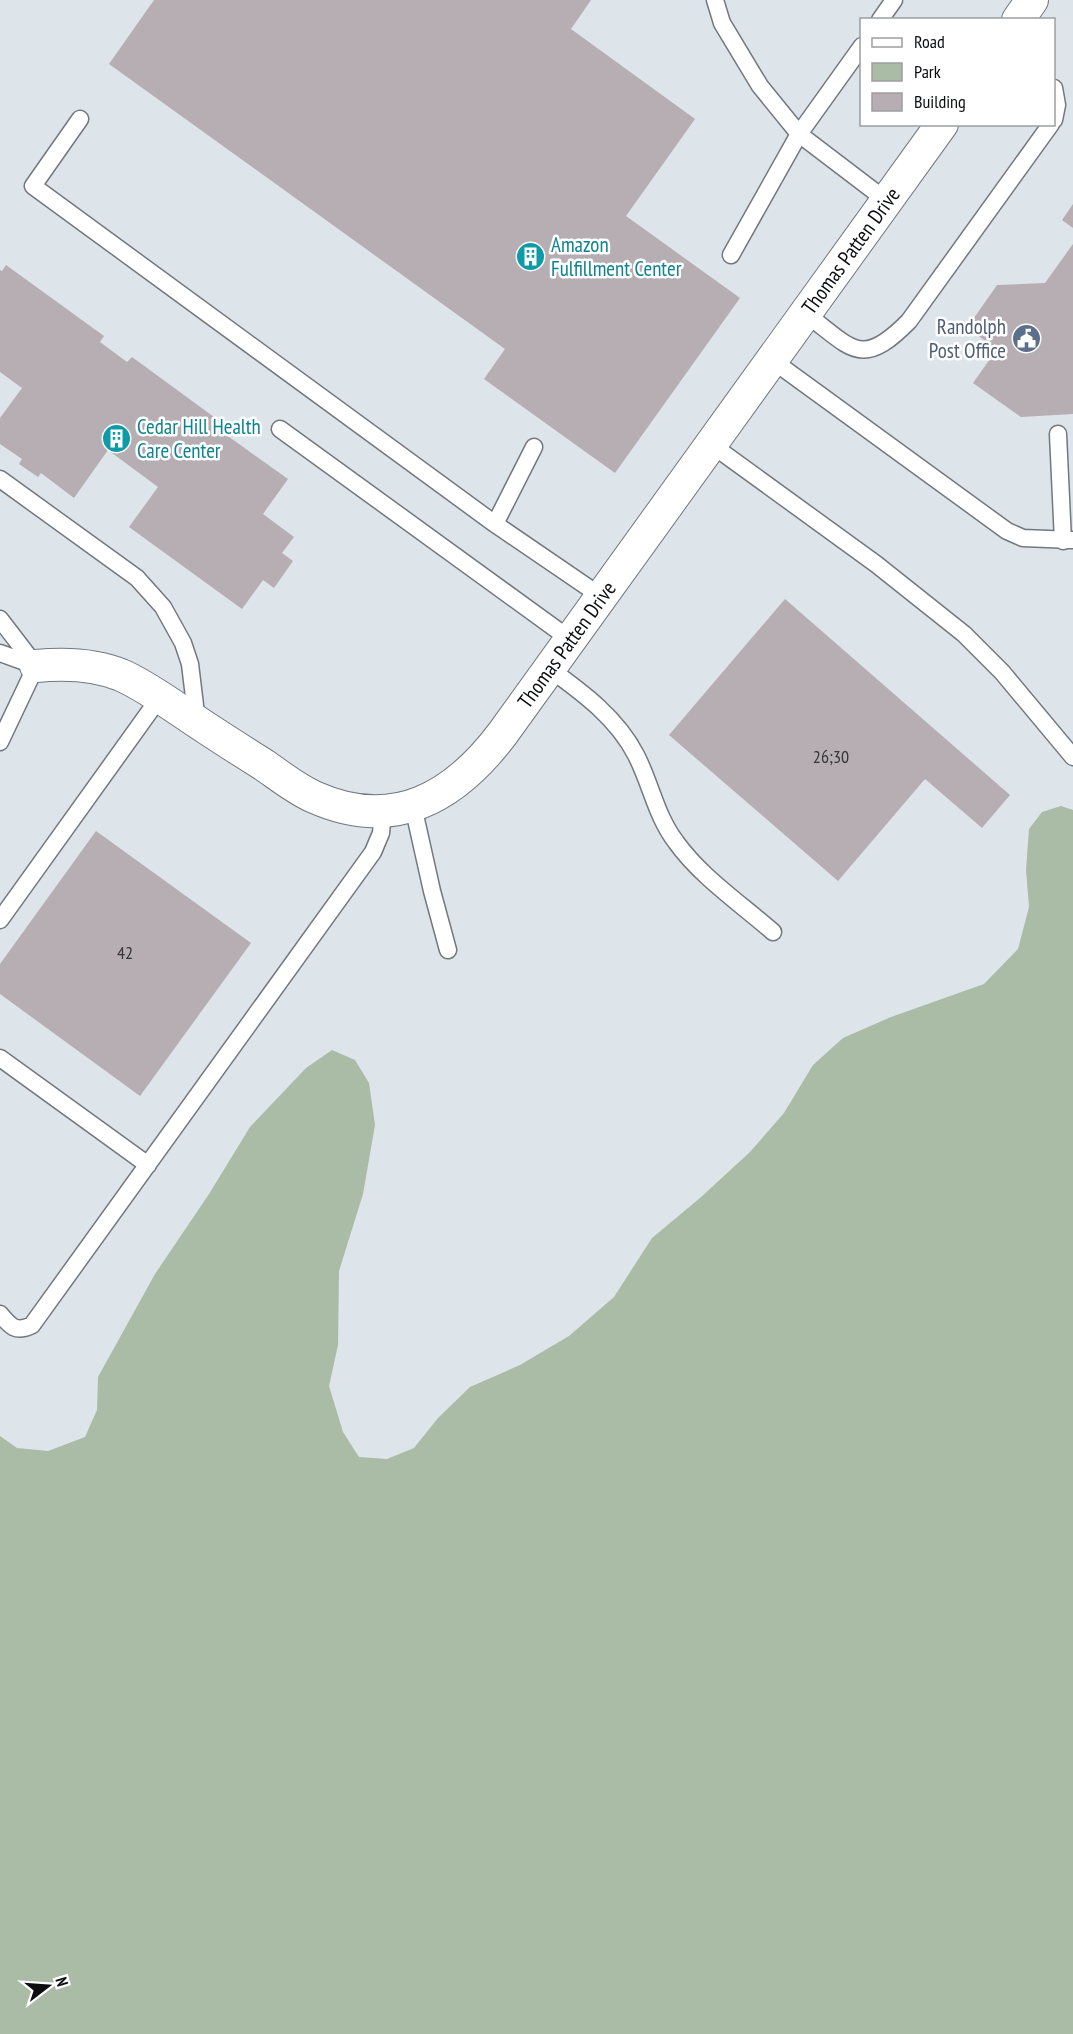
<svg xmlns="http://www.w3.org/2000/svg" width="1073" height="2034" viewBox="0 0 1073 2034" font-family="'PT Sans Narrow',sans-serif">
	<rect width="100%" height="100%" fill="#dde4ea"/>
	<path fill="#aabba6" d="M1061 806 1073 810V2034H0V1436L17 1448 48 1451 85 1437 97 1410 98 1377 155 1274 209 1194 250 1127 306 1068 332 1050 355 1060 369 1083 375 1125 363 1194 339 1271 338 1345 329 1386 343 1432 359 1457 387 1459 414 1448 438 1418 470 1387 520 1365 569 1336 614 1297 652 1238 700 1198 750 1152 784 1113 813 1065 843 1038 891 1017 984 984 1018 949 1029 907 1026 870 1029 829 1042 812Z"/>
	<path fill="#b6aeb3" d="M154 0H591L571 29 695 119 626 216 740 298 615 473 484 379 505 349 109 64Z
		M1073 204V228L1062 220Z
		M1073 244V414L1021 417 973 383 997 349 967 328 997 285 1045 283Z
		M6 265 104 336 100 342 127 362 132 357 229 428 225 434 288 479 263 514 294 537 282 553 293 561 274 588 263 580 242 609 129 527 158 487 108 450 74 498 41 473 38 477 19 464 22 459 0 444V418L22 388 0 372V270L2 271Z
		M785 599 1010 795 982 828 925 779 838 881 669 735Z
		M96 831 251 943 140 1096 0 994V964Z"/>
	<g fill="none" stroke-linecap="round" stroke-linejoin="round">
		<defs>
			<path id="lane" d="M715 0 722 23 760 86 799 134 887 201
				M880 20 894 0
				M1054 88 1057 105 1054 120
				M80 119 33 186 495 524 602 597
				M731 255 799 134 862 46
				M806 314C852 348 861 370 909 321L1051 124
				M772 360 1007 531 1023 538 1073 540
				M280 429 571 640
				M1058 434 1063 541
				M712 445 876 564 964 634 1002 672 1073 757
				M0 479 137 578 163 607 183 643 190 664 197 722
				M495 524 534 447
				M0 619 36 666
				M0 653 36 666
				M550 669C583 693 617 718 636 755 651 784 656 816 676 842 700 876 741 904 773 932
				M0 742 36 666
				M413 806 432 891 448 950
				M0 920 160 697
				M0 1058 148 1165
				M0 1314C11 1327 16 1333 32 1325L373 852 381 833 383 811"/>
			<path id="street" d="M1018 20 1032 0
				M36 666C66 663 94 664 121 675 144 685 164 700 184 713 210 731 237 748 264 765 280 776 296 789 314 797 394 833 455 797 503 733L942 124"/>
		</defs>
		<use href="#lane" stroke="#73787e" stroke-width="19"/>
		<use href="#street" stroke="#73787e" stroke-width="34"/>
		<use href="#lane" stroke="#fff" stroke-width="16"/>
		<use href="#street" stroke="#fff" stroke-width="32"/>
	</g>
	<defs>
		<symbol id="building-disc" viewBox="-11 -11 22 22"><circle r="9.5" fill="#0f9aa8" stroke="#fff"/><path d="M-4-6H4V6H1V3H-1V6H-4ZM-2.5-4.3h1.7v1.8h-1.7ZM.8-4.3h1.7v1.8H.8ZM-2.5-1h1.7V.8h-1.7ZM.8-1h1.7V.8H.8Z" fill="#fff"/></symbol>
		<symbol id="civic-disc" viewBox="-11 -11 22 22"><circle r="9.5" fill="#5c6f8a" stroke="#fff"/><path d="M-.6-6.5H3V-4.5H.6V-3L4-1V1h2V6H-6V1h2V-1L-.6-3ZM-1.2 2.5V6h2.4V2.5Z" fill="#fff"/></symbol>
	</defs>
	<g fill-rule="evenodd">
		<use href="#building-disc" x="514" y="240" width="33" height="33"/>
		<use href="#civic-disc" x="1010" y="322" width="33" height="33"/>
		<use href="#building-disc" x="100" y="422" width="33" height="33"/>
	</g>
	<g text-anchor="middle" stroke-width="5" stroke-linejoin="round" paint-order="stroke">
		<g font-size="18" fill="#363538">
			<text x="831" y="763">26;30</text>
			<text x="125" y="959">42</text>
		</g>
		<g font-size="21" fill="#0d838f" stroke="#fff" text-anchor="start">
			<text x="551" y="252">Amazon<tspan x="551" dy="24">Fulfillment Center</tspan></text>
			<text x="137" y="434">Cedar Hill Health<tspan x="137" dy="24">Care Center</tspan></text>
		</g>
		<g font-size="21" fill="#0b0d0f" stroke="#fff">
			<text transform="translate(851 251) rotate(-54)" y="7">Thomas Patten Drive</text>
			<text transform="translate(567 645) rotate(-54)" y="7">Thomas Patten Drive</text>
		</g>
		<g font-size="21" fill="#4e5e75" stroke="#fff" text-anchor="end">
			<text x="1006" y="334">Randolph<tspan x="1006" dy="24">Post Office</tspan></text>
		</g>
	</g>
	<rect x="860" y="18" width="195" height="108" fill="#ffffff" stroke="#9d9e9f" stroke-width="1.5"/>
	<rect x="872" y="38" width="30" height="9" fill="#ffffff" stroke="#9d9e9f" stroke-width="1.5"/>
	<text x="914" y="48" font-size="18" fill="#0b0d0f">Road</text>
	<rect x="872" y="63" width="30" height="18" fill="#aabba6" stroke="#9d9e9f" stroke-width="1.5"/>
	<text x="914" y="78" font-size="18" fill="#0b0d0f">Park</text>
	<rect x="872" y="93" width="30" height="18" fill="#b6aeb3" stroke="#9d9e9f" stroke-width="1.5"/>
	<text x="914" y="108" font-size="18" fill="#0b0d0f">Building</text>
	<g transform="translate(48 1986) rotate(73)" stroke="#ffffff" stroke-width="4.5" paint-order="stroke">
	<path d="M0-4.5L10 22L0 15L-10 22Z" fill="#0b0d0f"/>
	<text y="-9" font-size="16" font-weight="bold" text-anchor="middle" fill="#0b0d0f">N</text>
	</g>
</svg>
